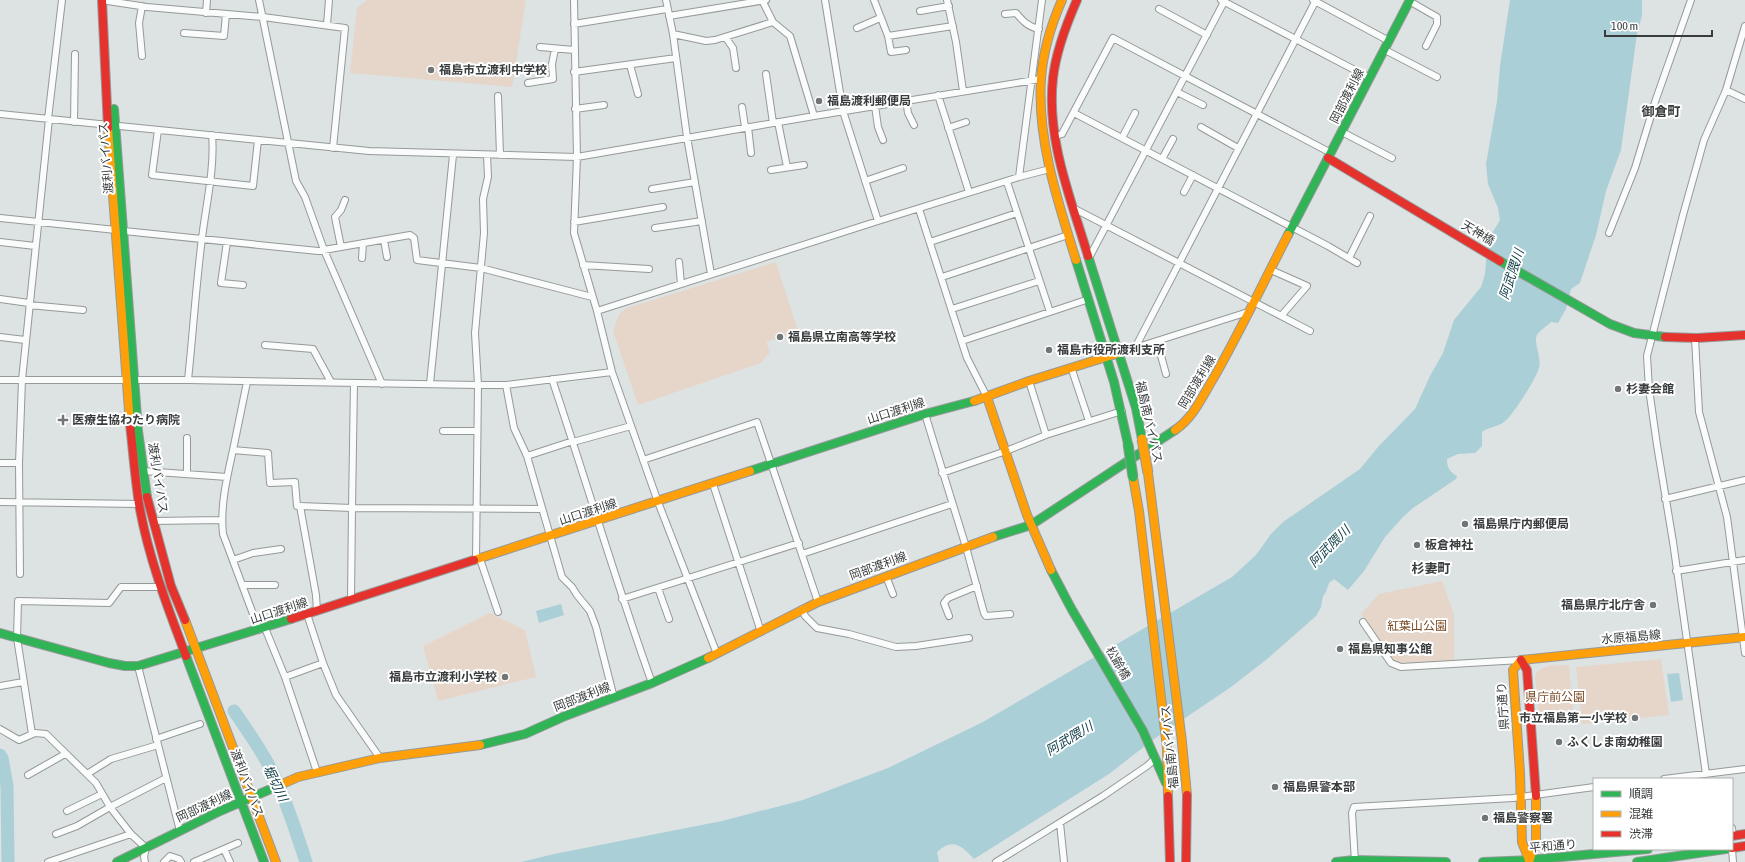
<svg xmlns="http://www.w3.org/2000/svg" width="1745" height="862" viewBox="0 0 1745 862" font-family="'Asap Condensed','Noto Sans JP',sans-serif">
	<rect width="100%" height="100%" fill="#dde2e3"/>
	<path fill="#e6d6ca" d="M367 0H526L512 87 350 73 357 8Z
		M776 262 798 331 766 342 770 352 761 363 638 405 613 331 619 314 627 308Z
		M1442 581 1454 614V661L1402 664 1393 660 1361 614 1379 594Z
		M490 613 525 630 536 677 438 701 423 646Z
		M1661 659 1669 715 1582 724 1576 667Z
		M1569 665 1574 718 1539 720 1535 676C1541 663 1556 666 1569 665Z"/>
	<path fill="#abcfd7" d="M1510 0H1642V15L1637 34 1621 150 1606 191 1596 235 1580 283 1571 289 1566 309 1558 323 1551 322C1547 326 1540 330 1537 335 1533 342 1542 358 1539 368 1536 379 1513 415 1504 422 1497 427 1489 427 1482 432V446L1475 453 1458 454 1447 459C1447 468 1450 472 1457 476L1456 479 1413 508 1403 517 1385 537 1364 571 1348 590 1334 579 1329 583 1326 592 1323 596 1321 607 1316 616 1266 660 1231 687 1154 739 1109 774 974 859C962 846 953 837 937 852L939 862H521L554 854 722 821 803 800 888 768 983 722 1232 577 1256 555 1271 534 1283 522 1360 469 1378 447 1415 409 1430 376 1443 353 1454 320 1481 287 1485 274 1488 240 1500 220 1498 208 1488 184 1486 164 1497 101 1500 66Z
		M561 604 564 615 539 623 536 611Z
		M1679 673 1683 700 1671 702 1667 674Z"/>
	<g fill="none" stroke-linecap="round" stroke-linejoin="round">
		<path stroke="#abcfd7" stroke-width="13" d="M234 711C248 731 262 751 273 773 287 802 296 832 306 862
			M0 755 2 758 7 786 8 862"/>
		<defs>
			<path id="street" d="M101 0 147 7 263 17 345 28 333 148
				M259 0 296 181 305 197 324 250 382 384
				M574 0 577 157 574 233 597 311 878 221 1019 177 1050 169
				M666 0 673 34 706 41 715 40 773 22
				M762 0 773 22 790 36 814 116
				M825 0 843 111 878 221
				M874 0 888 36 891 52 906 50
				M947 0 956 42 963 91
				M1221 0 1370 78
				M1313 0 1389 41
				M1409 1 1437 17V24L1426 46
				M142 6 139 23 142 56
				M1159 9 1207 35
				M920 11 949 6
				M206 13 207 0
				M1005 14 1016 13C1023 21 1028 27 1039 29
				M669 16 766 0
				M574 24 667 9
				M327 25 329 0
				M857 28 880 18
				M184 33 224 36 226 14
				M673 34 687 137 711 274
				M888 36 953 26
				M726 38 733 48 736 68
				M540 47 574 50
				M1385 50 1437 77
				M630 65 638 94
				M574 72 676 58
				M766 74 773 123
				M528 83 553 79 552 64 555 49
				M1726 90 1745 99
				M1177 92 1203 105
				M938 95 969 192
				M498 96 500 155
				M906 100 908 113 914 125
				M875 106 878 127 883 140
				M742 107 745 127
				M575 109 604 105
				M1074 113 1328 246 1357 263
				M0 114 369 151 577 157 814 116 1041 79
				M48 119 62 0
				M74 122 75 54
				M778 122 787 167
				M748 127 751 153
				M1201 127 1238 148
				M948 128 966 122
				M158 130 152 175 253 186 258 140
				M1342 132 1392 158
				M1056 136 1062 134 1113 38 1331 153
				M1122 138 1135 113
				M487 155 488 177 483 199 484 233 475 333 478 385H506L612 372 597 311
				M1162 159 1173 139
				M771 170 804 165
				M1019 177 1042 0
				M865 181 903 168
				M1007 182 1050 312 1089 299
				M652 189 695 182
				M1184 192 1193 175
				M1073 208 1310 331
				M919 209 967 358 987 397
				M0 218 116 230
				M574 222 663 207
				M655 228 702 221
				M124 231 318 251 410 235 414 238 417 260 481 268 592 297
				M1609 233 1635 168 1656 99 1691 0
				M384 240 387 257
				M0 242 35 246
				M227 242 221 283 243 285
				M930 242 1017 213
				M341 247 335 217 341 210 345 200
				M362 258 363 243
				M1089 258 1225 0
				M1349 258 1370 216
				M679 262 681 284
				M583 265 649 269
				M1271 270 1307 286 1281 316
				M942 277 1068 235
				M0 299 29 303
				M29 305 83 310
				M952 309 1039 281
				M0 337 25 340
				M1695 338 1699 412 1727 517 1745 653
				M962 341 1050 312
				M1157 341 1166 374
				M265 345 313 349 331 382
				M1135 348 1316 0
				M1119 353 1248 312
				M1071 367 1089 421
				M612 372 658 502 717 654
				M552 379C586 480 616 583 652 683
				M0 380H188L478 385 476 560
				M188 380C193 333 196 285 202 238 206 205 215 167 212 135
				M247 382 233 450 268 453 270 483 295 482 297 506H300
				M354 383 352 508 542 509
				M430 384 453 155
				M506 385 514 428 527 456 562 577 572 587 577 595 590 611 596 627 614 698
				M925 414 966 547 984 613 986 616 1010 614
				M443 431H477
				M1046 435 1122 411
				M187 438V474
				M573 442 631 426
				M233 450C227 477 220 506 223 534L259 630
				M527 456 573 441
				M643 460 757 422 818 602
				M0 463H19
				M143 471 227 477
				M942 473 1006 451 1046 435 1029 381
				M713 484 761 632
				M1665 499 1745 480
				M0 502 139 504
				M153 521 222 520
				M802 554 952 504
				M480 559 498 612
				M233 560 253 553 281 549
				M1676 571 1745 560
				M20 574 19 463 22 380 49 119
				M886 576 893 594
				M242 585H275
				M658 588 669 619
				M622 599 799 543
				M802 609 805 616 817 628 849 634 896 647 916 646 969 638
				M317 611 316 595 300 506 352 508 351 600
				M307 614 323 663 336 695 380 758
				M949 616 944 603 948 598 977 586
				M1363 622 1391 663 1401 667 1521 660
				M265 628 285 677 317 772
				M138 666 180 831
				M285 677 323 663
				M0 686 23 682
				M0 729 19 740 35 733 46 734 96 783 110 807 131 834 146 848 144 857 145 862
				M32 734 17 638 18 601 109 603 121 587H160
				M156 739 200 724
				M87 774 111 759 158 745
				M1706 774 1673 542 1657 445 1649 389 1647 356 1683 215 1704 140 1726 90 1745 26
				M28 775 65 754
				M1664 779 1745 769
				M67 811 102 794
				M1060 823 1064 862
				M1732 828 1733 836
				M56 834 77 826 110 807 166 778
				M224 849 230 862
				M1732 849 1733 862
				M48 862 131 834
				M164 862 170 856 179 859 181 862
				M194 862 238 843
				M996 862 1103 796 1147 766 1156 758
				M1355 862 1352 813 1354 807 1513 798 1594 787"/>
			<path id="fast" d="M114 109 138 431 147 497
				M1288 235 1410 0
				M1088 256 1136 408 1142 439
				M1076 260 1114 382 1128 444
				M1500 261 1610 324 1634 333 1665 337
				M750 471 925 414 974 401
				M993 537 1031 525 1175 430
				M1051 570 1071 608 1143 731 1166 783
				M0 633 109 663 125 666H138L291 619
				M186 656 264 862
				M480 745 525 734 565 716 652 683 708 658
				M117 862 218 812 280 785
				M1336 862 1354 860 1446 862
				M1483 862 1529 860 1648 849
				M1637 862 1726 849"/>
			<path id="slow" d="M1062 0C1051 25 1043 51 1041 79 1037 140 1058 202 1076 260
				M108 128 130 424
				M987 397 1027 515 1051 570
				M974 401 1029 381 1119 353
				M1175 430C1193 418 1202 397 1213 379 1240 332 1263 283 1288 235
				M1148 473 1182 742 1187 795
				M1133 477 1139 511 1167 748 1168 796
				M474 560 750 471
				M185 620 276 862
				M708 658 818 602 993 537
				M1521 660 1745 637
				M1521 660 1513 670 1520 773 1522 842 1529 860
				M280 785 298 777 380 758 480 745
				M1529 862 1536 840V796"/>
			<path id="jam" d="M102 0 108 128
				M1077 0C1066 25 1056 51 1053 78 1046 139 1071 199 1088 256
				M1328 158 1500 261
				M1665 337 1697 338 1745 335
				M130 424C133 451 135 477 139 504 148 556 167 606 186 656
				M147 497 171 586 185 620
				M291 619 474 560
				M1521 660 1527 670 1536 796
				M1168 796 1170 862
				M1732 836 1745 834
				M1732 848 1745 846
				M1186 862 1187 795"/>
		</defs>
		<use href="#street" stroke="#959999" stroke-width="8"/>
		<use href="#fast" stroke="#959999" stroke-width="10"/>
		<use href="#slow" stroke="#959999" stroke-width="10"/>
		<use href="#jam" stroke="#959999" stroke-width="10"/>
		<use href="#street" stroke="#fafbfb" stroke-width="6"/>
		<use href="#fast" stroke="#30b455" stroke-width="8"/>
		<use href="#slow" stroke="#ff9f0a" stroke-width="8"/>
		<use href="#jam" stroke="#e5322d" stroke-width="8"/>
		<defs>
			<path id="fast-bridge" d="M1128 444 1133 477"/>
			<path id="slow-bridge" d="M1142 439 1148 473"/>
		</defs>
		<use href="#fast-bridge" stroke="#959999" stroke-width="11" stroke-linecap="butt"/>
		<use href="#slow-bridge" stroke="#959999" stroke-width="11" stroke-linecap="butt"/>
		<use href="#fast-bridge" stroke="#30b455" stroke-width="9"/>
		<use href="#slow-bridge" stroke="#ff9f0a" stroke-width="9"/>
	</g>
	<g fill="#717576" stroke="#fff" stroke-width="1.5">
		<circle cx="431" cy="70" r="4"/>
		<circle cx="819" cy="101" r="4"/>
		<circle cx="780" cy="337" r="4"/>
		<circle cx="1049" cy="350" r="4"/>
		<circle cx="1618" cy="389" r="4"/>
		<path d="M61 414h4v4h4v4h-4v4h-4v-4h-4v-4h4z"/>
		<circle cx="1465" cy="524" r="4"/>
		<circle cx="1417" cy="545" r="4"/>
		<circle cx="1653" cy="605" r="4"/>
		<circle cx="1340" cy="649" r="4"/>
		<circle cx="505" cy="677" r="4"/>
		<circle cx="1635" cy="718" r="4"/>
		<circle cx="1559" cy="742" r="4"/>
		<circle cx="1275" cy="787" r="4"/>
		<circle cx="1485" cy="818" r="4"/>
	</g>
	<g text-anchor="middle" stroke-width="4" stroke-linejoin="round" paint-order="stroke">
		<g font-size="12" font-weight="bold" fill="#373b3c" stroke="#fff" text-anchor="start">
			<text x="439" y="74">福島市立渡利中学校</text>
			<text x="827" y="105">福島渡利郵便局</text>
			<text x="788" y="341">福島県立南高等学校</text>
			<text x="1057" y="354">福島市役所渡利支所</text>
			<text x="1626" y="393">杉妻会館</text>
			<text x="72" y="424">医療生協わたり病院</text>
			<text x="1473" y="528">福島県庁内郵便局</text>
			<text x="1425" y="549">板倉神社</text>
			<text x="1645" y="609" text-anchor="end">福島県庁北庁舎</text>
			<text x="1348" y="653">福島県知事公館</text>
			<text x="497" y="681" text-anchor="end">福島市立渡利小学校</text>
			<text x="1627" y="722" text-anchor="end">市立福島第一小学校</text>
			<text x="1567" y="746">ふくしま南幼稚園</text>
			<text x="1283" y="791">福島県警本部</text>
			<text x="1493" y="822">福島警察署</text>
		</g>
		<g font-size="12" fill="#373b3c" stroke="#fff">
			<text transform="translate(1347 96) rotate(-63)" y="4">岡部渡利線</text>
			<text transform="translate(106 158) rotate(-95)" y="4">渡利バイパス</text>
			<text transform="translate(1478 233) rotate(31)" y="4">天神橋</text>
			<text transform="translate(1197 382) rotate(-59)" y="4">岡部渡利線</text>
			<text transform="translate(896 411) rotate(-18)" y="4">山口渡利線</text>
			<text transform="translate(1149 422) rotate(77)" y="4">福島南バイパス</text>
			<text transform="translate(158 478) rotate(81)" y="4">渡利バイパス</text>
			<text transform="translate(588 512) rotate(-18)" y="4">山口渡利線</text>
			<text transform="translate(878 566) rotate(-20)" y="4">岡部渡利線</text>
			<text transform="translate(279 611) rotate(-18)" y="4">山口渡利線</text>
			<text transform="translate(1631 637) rotate(-5)" y="4">水原福島線</text>
			<text transform="translate(1118 663) rotate(60)" y="4">松齢橋</text>
			<text transform="translate(582 697) rotate(-21)" y="4">岡部渡利線</text>
			<text transform="translate(1503 706) rotate(-94)" y="4">県庁通り</text>
			<text transform="translate(1170 747) rotate(-96)" y="4">福島南バイパス</text>
			<text transform="translate(247 783) rotate(69)" y="4">渡利バイパス</text>
			<text transform="translate(204 806) rotate(-25)" y="4">岡部渡利線</text>
			<text transform="translate(1553 846) rotate(-5)" y="4">平和通り</text>
		</g>
		<g font-size="12" fill="#7a4a24" stroke="#fff">
			<text x="1417" y="630">紅葉山公園</text>
			<text x="1555" y="701">県庁前公園</text>
		</g>
		<g font-size="13" font-weight="bold" fill="#373b3c" stroke="#fff">
			<text x="1661" y="116">御倉町</text>
			<text x="1431" y="573">杉妻町</text>
		</g>
		<g font-size="13" font-style="italic" fill="#0c3a44" stroke="#fff">
			<text transform="translate(1511 274) rotate(-72)" y="5">阿武隈川</text>
			<text transform="translate(1329 546) rotate(-45)" y="5">阿武隈川</text>
			<text transform="translate(1069 738) rotate(-31)" y="5">阿武隈川</text>
			<text transform="translate(276 783) rotate(64)" y="5">堀切川</text>
		</g>
	</g>
	<rect x="1593" y="778" width="140" height="72" fill="#ffffff" stroke="#afb1b1"/>
	<rect x="1601" y="791" width="20" height="6" fill="#30b455" stroke="#afb1b1"/>
	<text x="1629" y="798" font-size="12" fill="#373b3c">順調</text>
	<rect x="1601" y="811" width="20" height="6" fill="#ff9f0a" stroke="#afb1b1"/>
	<text x="1629" y="818" font-size="12" fill="#373b3c">混雑</text>
	<rect x="1601" y="831" width="20" height="6" fill="#e5322d" stroke="#afb1b1"/>
	<text x="1629" y="838" font-size="12" fill="#373b3c">渋滞</text>
	<path d="M1605 30v6h107v-6" fill="none" stroke="#373b3c" stroke-width="2"/>
	<text x="1611" y="30" font-size="12" fill="#373b3c" stroke="#ffffff" stroke-width="3" paint-order="stroke">100 m</text>
</svg>
